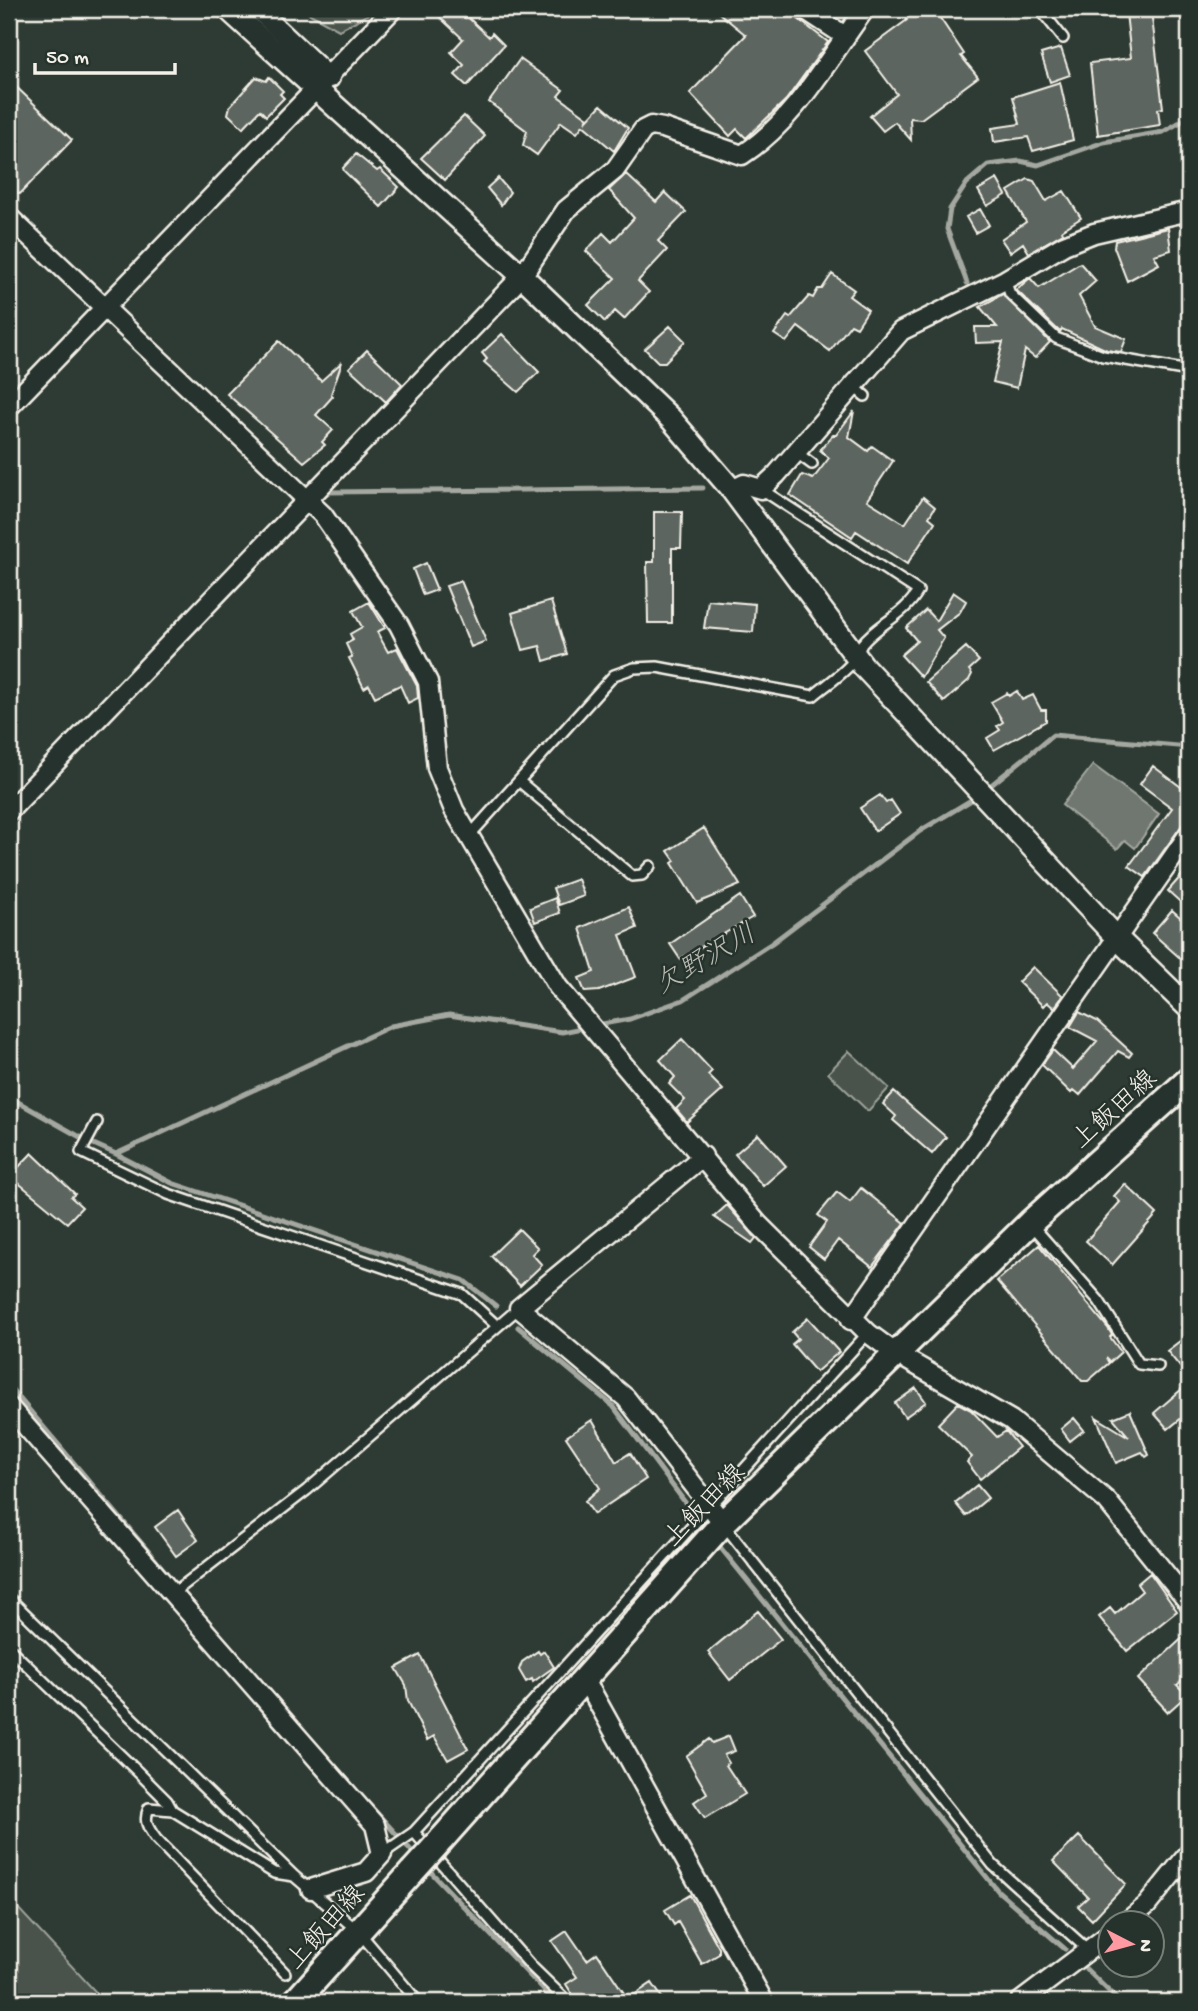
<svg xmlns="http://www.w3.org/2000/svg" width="1198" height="2011" viewBox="0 0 1198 2011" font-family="'Gochi Hand','Klee One',sans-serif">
	<rect width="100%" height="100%" fill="#2e3b34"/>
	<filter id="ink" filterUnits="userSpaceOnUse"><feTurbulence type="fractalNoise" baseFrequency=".0143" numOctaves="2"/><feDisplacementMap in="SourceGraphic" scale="14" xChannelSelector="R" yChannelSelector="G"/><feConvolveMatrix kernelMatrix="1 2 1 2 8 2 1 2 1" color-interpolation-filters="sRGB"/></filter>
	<g filter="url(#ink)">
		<path fill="#48524c" stroke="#9ea29a" stroke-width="2" d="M301 9H378L339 30Z
			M849 1051 889 1088 868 1111 828 1073Z
			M9 1902 17 1907 105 2002H9Z"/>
		<path fill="#6f7770" stroke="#a4a8a0" stroke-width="2" d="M1093 765 1159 814 1135 848 1125 840 1117 849 1062 805Z"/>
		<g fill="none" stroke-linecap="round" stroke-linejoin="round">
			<path stroke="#a4a8a0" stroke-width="5" d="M967 283 947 229 950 209 967 183 988 165 1020 161 1038 165 1104 142 1163 132 1189 117
				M774 486 779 485 854 398
				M322 497 328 492 703 488
				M268 553 303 517
				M985 790 1053 735 1189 747
				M9 823 16 815
				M597 1025 630 1019 683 1000 772 943 920 831 978 796
				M9 1097 89 1142 116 1154 391 1026 449 1015 562 1032 587 1027
				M116 1154 172 1183 463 1280 496 1306
				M518 1327 613 1406 690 1509
				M9 1386 170 1577
				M720 1547 998 1891 1065 1949
				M186 1596 195 1606
				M344 1777 418 1858
				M427 1868 555 2002
				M1086 1969 1120 2002"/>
		</g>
		<path fill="#5c655e" stroke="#f4f1e8" stroke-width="2" d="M431 9H459L489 37 492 33 504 45 467 86 455 75 464 65 451 52 463 39Z
			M714 9H793L797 18 828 42 786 100 746 138 737 129 730 136 690 93 746 35Z
			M912 9H934L964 54 961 56 978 77 921 119 910 118 911 140 895 122 883 131 870 116 897 94 865 51 907 20 904 15Z
			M1151 10 1163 108 1158 109 1160 125 1098 135 1090 63 1131 58 1126 13Z
			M1061 48 1070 75 1050 82 1041 54Z
			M520 59 563 90 558 96 588 118 585 122 601 105 628 128 614 151 583 125 577 133 561 122 537 155 523 145 527 131 489 102Z
			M256 77 266 81 269 77 283 91 280 94 284 98 266 116 260 110 243 128 228 114 230 106Z
			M9 80 72 140 20 194 17 192 9 201Z
			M1060 82 1073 140 1033 151 1028 137 994 142 992 128 1020 124 1013 97Z
			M464 116 485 136 445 180 421 158Z
			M356 154 377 171 380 169 399 187 381 207 344 171 343 168Z
			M626 174 656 202 665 192 686 212 658 241 667 250 638 281 649 292 624 319 615 311 605 322 588 305 615 278 586 251 603 233 612 242 634 218 609 190Z
			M498 178 510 192 501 205 487 188Z
			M997 179 1006 195 987 206 978 190Z
			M1028 179 1034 181 1046 201 1064 191 1081 218 1062 230 1063 233 1029 253 1023 243 1010 252 1001 239 1026 222 1008 191Z
			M980 209 989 225 975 233 966 217Z
			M1168 228 1171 250 1154 255 1159 264 1127 281 1114 247 1115 241Z
			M1080 263 1096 281 1079 296 1095 326 1126 339 1121 352 1107 350 1062 329 1060 332 1016 290 1030 278 1039 288Z
			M832 274 854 290 849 296 868 310 857 327 851 324 830 351 798 327 786 342 774 334 787 316 790 318 809 296 813 298 818 289H822Z
			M1003 294 1050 342 1035 358 1025 350 1017 388 993 382 1003 342 976 343 975 327H997L980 307Z
			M670 326 685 341 665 362H658L645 349Z
			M502 334 539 372 518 392 484 362 487 359 482 353Z
			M279 341 321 381 342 362 331 394 333 396 316 415 333 430 322 442 325 445 304 462 227 394Z
			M367 350 402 384 386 402 349 368Z
			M854 411 849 437 868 451 872 446 893 461 867 500 905 524 923 497 935 507 929 517 935 522 907 564 856 531 852 537 790 495 802 475 813 479 829 458 820 450 833 435H836Z
			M654 512H682L681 548H672V623H648L647 562H654Z
			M426 563 437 590 423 595 413 569Z
			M461 581 486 641 471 647 446 586Z
			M953 592 966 601 960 612 937 630 944 638 921 677 901 655 917 641 906 628 926 610 936 621Z
			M708 600 755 604 753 632 704 628Z
			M551 601 567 654 544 661 540 646 523 650 512 613Z
			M369 602 385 628 377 632 388 652 397 648 417 686 418 698 408 703 400 685 375 697 369 685 364 688 349 658 352 657 346 644 353 640 350 634 362 627 353 611Z
			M966 647 979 661 969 670 972 674 969 680 944 702 926 682Z
			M1017 691 1022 700 1033 695 1041 710H1046V721L994 750 987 738 1000 730 997 726 1003 722 991 702 1007 693 1009 696Z
			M1153 766 1189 793V815L1145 877 1129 866 1172 808 1140 784Z
			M880 795 886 803 891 800 900 814 875 831 860 808Z
			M704 828 740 885 697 903 672 863 675 861 668 851Z
			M1189 867V910L1168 891Z
			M578 879 584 896 559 905 553 888Z
			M740 896 753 917 680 959 670 944Z
			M555 898 560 913 535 922 530 908Z
			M629 907 637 928 620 935 636 977 599 991 585 992 579 978 594 972 580 928Z
			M1172 910 1189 925V966L1152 933Z
			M1033 967 1063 996 1054 1008 1047 1002 1043 1006 1018 982Z
			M1079 1012 1097 1021 1132 1053 1129 1057 1118 1051 1080 1095 1074 1090 1071 1093 1042 1065 1053 1050 1073 1069 1097 1041 1070 1027Z
			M682 1039 712 1071 708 1075 723 1090 687 1122 676 1109 685 1100 669 1084 675 1077 660 1060Z
			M894 1092 946 1137 932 1154 893 1120 896 1116 883 1104Z
			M758 1134 786 1166 763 1186 735 1154Z
			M32 1153 75 1194 71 1197 82 1207 67 1223 10 1176Z
			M1125 1184 1157 1214 1112 1265 1086 1241 1120 1202 1114 1196Z
			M861 1188 905 1223 872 1267 838 1240 824 1259 809 1247 827 1222 818 1215 837 1192 850 1202Z
			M727 1205 756 1238 752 1243 714 1217Z
			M519 1229 538 1248 532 1254 542 1265 520 1286 491 1256Z
			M1039 1245 1108 1328 1112 1335 1110 1337 1121 1352 1110 1362 1106 1358 1109 1363 1088 1381H1082L997 1281Z
			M808 1318 839 1352 816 1372 792 1344 798 1339 792 1332Z
			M1189 1334V1378L1167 1351Z
			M1189 1383V1412L1168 1429 1154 1413Z
			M916 1388 926 1402 905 1417 895 1403Z
			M958 1403 971 1410 997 1437 1006 1431 1019 1447 980 1479 967 1462 972 1457 938 1424Z
			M1130 1411 1149 1455 1146 1457 1142 1452 1116 1463 1096 1417 1129 1437 1113 1418Z
			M1074 1418 1084 1430 1070 1441 1061 1429Z
			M592 1420 616 1462 630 1453 646 1479 594 1514 585 1501 600 1488 566 1437Z
			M977 1485 988 1498 966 1516 955 1503Z
			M178 1510 198 1540 176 1556 155 1527Z
			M1150 1573 1177 1611 1127 1651 1099 1617 1110 1608 1115 1614 1142 1591 1137 1584Z
			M758 1611 781 1639 730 1680 708 1652Z
			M1189 1632V1675L1177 1685 1187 1695 1168 1712 1138 1679Z
			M538 1651 540 1654 544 1651 554 1667 533 1682 532 1679 526 1682 519 1670 522 1662Z
			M420 1655 468 1749 448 1760 434 1736 427 1740 408 1701 406 1685 396 1668Z
			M729 1736 735 1751 724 1755 729 1763 726 1765 745 1794 705 1818 694 1802 707 1793 686 1756 709 1739 712 1743Z
			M1079 1836 1126 1884 1092 1920 1078 1906 1088 1897 1053 1861Z
			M690 1895 719 1948V1954L702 1964 678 1922 674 1925 665 1910Z
			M567 1931 587 1960 597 1953 628 1999 652 1983 665 2002H577L566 1984 577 1977 552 1941Z"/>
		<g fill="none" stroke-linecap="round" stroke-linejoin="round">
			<defs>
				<path id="service" d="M1040 9 1063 38
					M1005 280 1010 294 1056 338 1103 356 1189 371
					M853 386 865 396
					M797 453 812 464
					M520 782 632 876 642 875 650 866
					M470 835 614 675 634 668 657 667 813 696C827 684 844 674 855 659 858 655 859 649 862 644 878 624 905 615 918 591L761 489
					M97 1122 81 1152 168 1194 462 1294 496 1325
					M1031 1224 1099 1301 1139 1364 1158 1366
					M724 1525 993 1865 1088 1950
					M172 1594 307 1490 519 1308
					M9 1598 294 1876 359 1932 418 2002
					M9 1648 138 1772 167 1801 172 1810
					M414 1832 531 1966 568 2002
					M382 1854 414 1832 868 1333
					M285 1973 156 1839C148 1828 143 1821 149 1808L172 1810 274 1873 294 1876"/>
				<path id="minor" d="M257 9 330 78
					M804 9 845 36
					M9 217 323 515 399 625 428 682 437 768 454 810 558 987 758 1224 868 1333 895 1353 1011 1420 1107 1501 1189 1603
					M9 407 393 9
					M732 490 744 484 761 489 776 475 901 331 1005 280 1064 245 1094 233 1189 211
					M9 811 522 276 566 210 615 170 643 130 651 126 663 128 742 155C795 121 828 59 865 9
					M703 1156 519 1308 626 1398 723 1523
					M851 1320 1189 834
					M9 1407 375 1825 382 1854 366 1872 311 1889
					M592 1692 764 2002
					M1124 1924 1147 1905 1189 1853
					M1020 2002 1110 1934"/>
				<path id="tertiary" d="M228 9 522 276 671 419 732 490 864 667 1117 938 1189 1008"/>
				<path id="secondary" d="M441 1840 723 1523 1030 1223 1189 1080
					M295 2002 412 1872"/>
			</defs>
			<use href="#service" stroke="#f4f1e8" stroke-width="14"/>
			<use href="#minor" stroke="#f4f1e8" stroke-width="23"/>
			<use href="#tertiary" stroke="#f4f1e8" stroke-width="26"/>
			<use href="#secondary" stroke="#f4f1e8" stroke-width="30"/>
			<use href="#service" stroke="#26332d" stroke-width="9"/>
			<use href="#minor" stroke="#26332d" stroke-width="18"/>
			<use href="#tertiary" stroke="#26332d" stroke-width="21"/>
			<use href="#secondary" stroke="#26332d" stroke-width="24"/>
			<defs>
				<path id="secondary-bridge" d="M412 1872 441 1840"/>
			</defs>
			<use href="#secondary-bridge" stroke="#f4f1e8" stroke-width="30" stroke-linecap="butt"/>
			<use href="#secondary-bridge" stroke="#26332d" stroke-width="24"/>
		</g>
	</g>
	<g text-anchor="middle" stroke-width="5" stroke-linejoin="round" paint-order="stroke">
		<g font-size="26" fill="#f4f1e8" stroke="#26332d">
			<text transform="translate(1113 1108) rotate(-42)" y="9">上飯田線</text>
			<text transform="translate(703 1504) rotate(-46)" y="9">上飯田線</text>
			<text transform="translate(324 1926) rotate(-48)" y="9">上飯田線</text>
		</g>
		<g font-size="28" font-style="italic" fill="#b8bab2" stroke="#26332d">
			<text transform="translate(704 957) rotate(-30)" y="10">欠野沢川</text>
		</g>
	</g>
	<rect width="1198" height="2011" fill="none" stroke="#26332d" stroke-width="35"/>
	<rect x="18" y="18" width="1163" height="1976" fill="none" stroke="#f4f1e8" stroke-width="2.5" filter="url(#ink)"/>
	<g transform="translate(1131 1944) rotate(96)"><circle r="33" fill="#26332d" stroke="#787f78" stroke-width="2"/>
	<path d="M0-5L12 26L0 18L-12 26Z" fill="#ff9aa2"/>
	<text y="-10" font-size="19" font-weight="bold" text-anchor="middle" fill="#f4f1e8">N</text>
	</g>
	<path d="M35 63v10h140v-10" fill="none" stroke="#f4f1e8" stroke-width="3.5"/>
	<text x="46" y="63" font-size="21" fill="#f4f1e8" stroke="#26332d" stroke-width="5" paint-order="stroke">50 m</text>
</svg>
